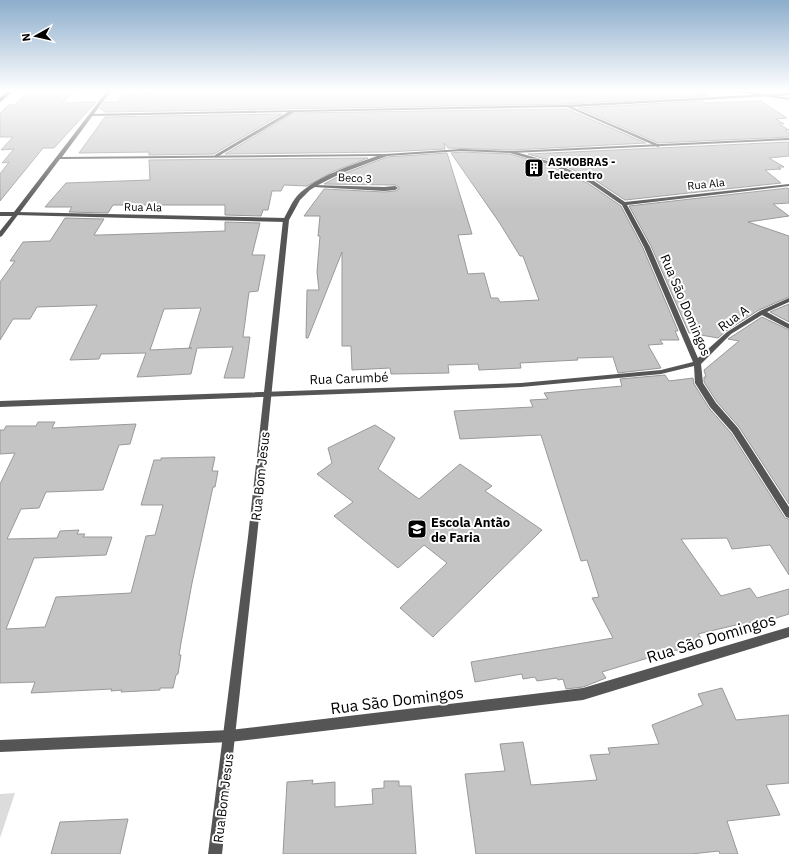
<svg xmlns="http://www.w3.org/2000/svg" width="789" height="854" viewBox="0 0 789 854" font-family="'IBM Plex Sans',sans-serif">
	<rect width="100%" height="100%" fill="#fff"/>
	<path fill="#dcdcdc" d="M15 793 0 838V794Z"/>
	<path fill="#c4c4c4" stroke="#999" fill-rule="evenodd" d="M31 91H74L62 103 96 102 54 148H43L0 201V174L9 162 2 163 14 149 1 150 13 137H0V113L9 105H14Z
		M156 91H707L705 96 566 104 105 112 100 108 105 102H116L123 94 155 93Z
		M703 101V103L761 101 787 118 776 119 784 124H779L789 130 785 131 789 133V137L658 143 578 108Z
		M567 109 646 143 512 150 448 148 444 143 445 149 386 152 225 154 294 113Z
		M282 114 214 154 149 155V152L79 153 105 117Z
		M789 142V156L769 158 784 167H778L781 169 765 170 781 183 625 200 595 180 556 162 528 154Z
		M461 152 510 154 550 166 589 184 621 206 643 248 678 331H675L679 340H660L663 344 648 345 661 368 618 373 613 357 577 358 578 360 520 363 521 368 479 370 478 364 448 365 449 373 391 374 390 368 352 370 351 346H342V252L308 338H306L307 290H319L317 272 320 236H318L320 216H304L324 189 384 192 395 191 399 189V187L395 185 324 184 343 174 387 157 447 153 472 234 458 235 468 274 484 273 491 298H498L500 302 539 300 523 256H520L499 222 451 153Z
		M368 158 334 171 307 186 284 185 281 191H272L268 210H263L261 216 225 215V205H113L108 213 69 212 72 207H45L66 183 150 180 149 160Z
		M788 188 789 189V203L773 204 789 216 748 222 789 236V297L759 310 726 331 718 338 689 333 651 246 629 206Z
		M65 218 104 219 94 235H100L225 231V222L260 223 252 255H265L258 291 249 292 243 337H250L244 378H224L233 347 197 348 191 374 137 377 146 353 101 354 99 359 70 360 97 305 37 307 30 319H13L0 340V282L15 261H10L23 242 50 241ZM201 308 189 348H192L150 350 164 309Z
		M789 304V322L770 312Z
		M762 317 789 330V504L739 427 717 402 704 382V377H706L704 370 739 341 728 339Z
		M665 375 669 381 693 378 694 384 709 408 731 433 785 518 789 519V575L770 545 732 549 727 538 681 539 721 596 750 588 757 598 789 589V614L773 619 771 618 741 625 740 624 698 634 704 642 679 653 676 650 649 659 648 658 602 672 606 678 583 687 566 689 563 679 558 680 557 678 537 681 535 677 523 679 522 674 475 682 471 662 613 638 592 598 599 597 587 560 581 561 541 435 460 439 454 411 533 407 530 400 548 399 544 393 622 386 620 379Z
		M38 422H55L52 428 136 424 130 444 119 445 103 490 46 492 39 508 21 509 7 539 57 538 60 531 79 530 77 534H85L83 537H112L106 555 34 558 6 629 45 627 56 597 131 593 146 536 155 535 163 505H141L154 460H161V458L215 457 212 471H218L215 487H213L192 583 181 643 179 655H181L178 674 176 675 173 688H160V690L121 692 122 690 111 691 112 689 31 693 35 682 0 683V484L15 453 0 454V430H4L6 426H36Z
		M375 425 395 438 378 469 419 499 460 464 492 486 485 491 542 530 433 637 400 608 447 563 424 545 398 568 334 516 353 502 317 474 332 463 328 448Z
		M722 688 736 720 789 715V783L766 785 780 815 727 821 738 854H720L719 851 691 854H476L465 774 505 771 500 744 523 742 531 785 597 780 590 755 610 754 608 748 659 744 652 725 703 705 698 694Z
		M313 780 312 784 335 782V807L373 804 372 789 384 788V781H399V786H411L416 854H283L287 782Z
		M128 819 120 854H51L60 822Z"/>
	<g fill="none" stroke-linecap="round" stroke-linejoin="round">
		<defs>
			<path id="primary" d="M8 91H13L0 102V98Z"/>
		</defs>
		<use href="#primary" stroke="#dbdbdb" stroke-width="2"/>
		<path fill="#555" fill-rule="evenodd" d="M789 93V95L572 107 660 145V146L658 147 567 107 294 112 217 157H215V155L288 112 91 116 89 115 91 114 566 105Z
			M512 151 555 163 594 181 625 202 789 184V186L627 205 650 247 698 358 727 332 760 311 789 298V302L767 312 789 324V329L762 315 731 334 701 364 703 383 716 403 738 428 789 507V518L786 517 732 432 710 407 695 383 694 366 661 374 521 387 0 407V401L521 383 661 370 693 362 644 247 622 205 590 183 551 165 510 153V152Z
			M312 185 384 187 395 186 398 188 395 190 384 191 314 187H312Z
			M16 212 286 218 289 220 286 222 14 215V213Z
			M789 627V637L583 700 230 742 0 752V740L230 730 583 688Z"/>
		<path fill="#555" fill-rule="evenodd" d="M107 91H111L62 157 386 154 461 149 512 151 789 138V140L512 153 461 151 387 156 342 173 320 184 310 190 300 200 289 220 257 537 222 854H208L248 537 283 220C288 212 291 203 297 196 316 176 352 165 377 156L60 159 2 236 0 237V231L12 216H0V212H14Z
			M732 91H744L789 98V100Z"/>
		<use href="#primary" fill="#000" fill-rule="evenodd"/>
	</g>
	<linearGradient id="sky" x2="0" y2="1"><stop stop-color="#8cadcc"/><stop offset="0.43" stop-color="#fff"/><stop offset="1" stop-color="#fff" stop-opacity="0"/></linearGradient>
	<rect width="789" height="211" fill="url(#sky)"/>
	<defs>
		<symbol id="building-square" viewBox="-11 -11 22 22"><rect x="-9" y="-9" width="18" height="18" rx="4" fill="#000" stroke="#fff"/><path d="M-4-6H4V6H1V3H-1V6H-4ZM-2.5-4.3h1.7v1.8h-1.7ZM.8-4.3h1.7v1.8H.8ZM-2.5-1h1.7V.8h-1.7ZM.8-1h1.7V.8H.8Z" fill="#fff"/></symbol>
		<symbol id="school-square" viewBox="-11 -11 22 22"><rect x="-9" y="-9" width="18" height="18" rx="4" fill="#000" stroke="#fff"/><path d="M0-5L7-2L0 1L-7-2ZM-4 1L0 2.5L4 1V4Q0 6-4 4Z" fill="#fff"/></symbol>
	</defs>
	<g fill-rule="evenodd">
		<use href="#building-square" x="523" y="157" width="22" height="22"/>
		<use href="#school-square" x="406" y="518" width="22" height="22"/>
	</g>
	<g text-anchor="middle" stroke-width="4" stroke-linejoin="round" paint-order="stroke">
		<g font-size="11" font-weight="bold" fill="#000" stroke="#fff" text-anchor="start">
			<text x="548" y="166">ASMOBRAS -<tspan x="548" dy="13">Telecentro</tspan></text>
		</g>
		<g font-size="11" fill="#000" stroke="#fff">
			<text transform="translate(355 178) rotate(3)" y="4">Beco 3</text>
			<text transform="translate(706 184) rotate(-6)" y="4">Rua Ala</text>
			<text transform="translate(143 207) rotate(1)" y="4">Rua Ala</text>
		</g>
		<g font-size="13" fill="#000" stroke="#fff">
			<text transform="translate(686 305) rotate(67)" y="5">Rua São Domingos</text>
			<text transform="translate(733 318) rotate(-36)" y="5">Rua A</text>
			<text transform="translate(349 378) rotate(-2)" y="5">Rua Carumbé</text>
			<text transform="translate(260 476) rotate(-84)" y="5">Rua Bom Jesus</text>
			<text transform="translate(223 798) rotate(-83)" y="5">Rua Bom Jesus</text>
		</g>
		<g font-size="13" font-weight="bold" fill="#000" stroke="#fff" text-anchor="start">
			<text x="431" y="527">Escola Antão<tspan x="431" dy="15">de Faria</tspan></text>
		</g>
		<g font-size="16" fill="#000" stroke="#fff">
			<text transform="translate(711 638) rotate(-17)" y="6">Rua São Domingos</text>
			<text transform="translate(397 700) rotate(-7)" y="6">Rua São Domingos</text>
		</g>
	</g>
	<g transform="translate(36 36) rotate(262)" stroke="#ffffff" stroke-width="3" paint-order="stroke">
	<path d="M0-3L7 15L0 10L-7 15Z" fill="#000000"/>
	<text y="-6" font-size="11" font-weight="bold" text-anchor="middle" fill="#000000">N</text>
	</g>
</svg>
